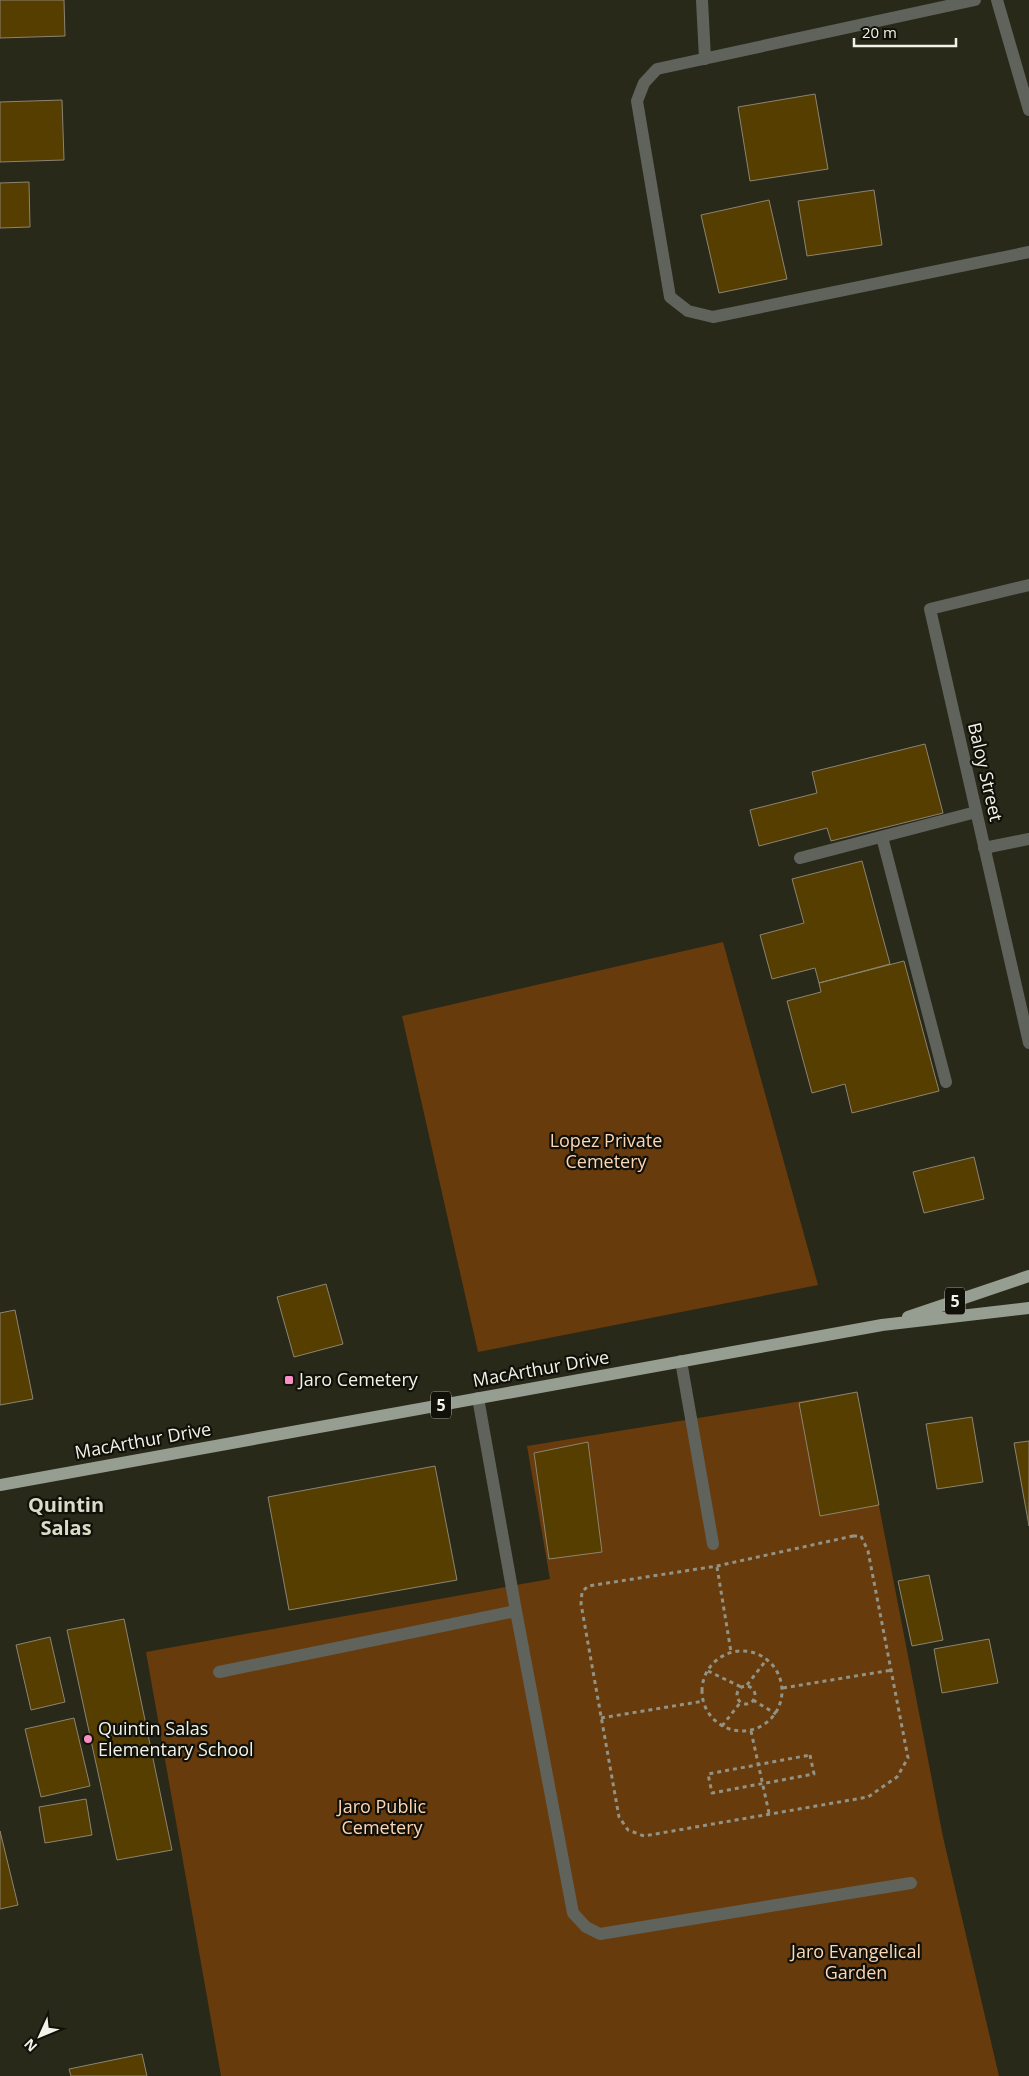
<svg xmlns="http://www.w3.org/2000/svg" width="1029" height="2076" viewBox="0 0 1029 2076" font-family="'Open Sans',sans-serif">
	<rect width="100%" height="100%" fill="#282919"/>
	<path fill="#683b0c" d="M723 942 818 1285 478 1352 402 1016Z
		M857 1392 943 1837 999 2076H221L146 1652 550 1579 527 1446Z"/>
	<path fill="#553e00" stroke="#8c8472" d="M0 0H64L65 36 0 38Z
		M815 94 828 169 750 181 738 107Z
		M62 100 64 160 0 162V102Z
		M29 182 30 227 0 228V183Z
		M874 190 882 245 807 256 798 201Z
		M769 200 787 279 719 293 701 215Z
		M925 744 943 813 831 841 827 828 759 846 750 810 817 793 812 772Z
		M862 861 890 964 819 983 815 968 772 979 760 935 804 923 792 879Z
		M904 961 939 1091 852 1113 845 1084 812 1093 787 1001 821 992 819 983Z
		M974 1157 984 1199 924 1213 913 1172Z
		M326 1284 343 1344 294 1357 277 1297Z
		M15 1310 33 1399 0 1405V1313Z
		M857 1392 879 1505 820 1516 799 1403Z
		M972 1417 983 1482 937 1489 926 1424Z
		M1029 1441V1526L1014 1443Z
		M588 1442 602 1552 549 1559 534 1453Z
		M435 1466 457 1580 289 1610 268 1497Z
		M929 1575 943 1640 912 1646 898 1581Z
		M124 1619 172 1850 117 1860 67 1630Z
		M50 1637 65 1702 31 1710 16 1645Z
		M989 1639 998 1683 942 1693 934 1649Z
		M74 1718 90 1786 41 1797 25 1729Z
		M86 1799 92 1835 45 1843 39 1807Z
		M0 1831 18 1905 0 1909Z
		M142 2054 147 2076H71L69 2069Z"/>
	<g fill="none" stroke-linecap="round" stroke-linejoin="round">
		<path stroke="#929385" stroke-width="3" stroke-dasharray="4 4" stroke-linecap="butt" d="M853 1536H861L868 1551 908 1758 897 1777 868 1797 644 1836 628 1830 619 1817 581 1604 582 1592 588 1586 717 1566Z
			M717 1567 731 1652
			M702 1691a40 40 0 1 1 80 0a40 40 0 1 1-80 0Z
			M708 1671 741 1687
			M747 1685 767 1659
			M737 1695a9 9 0 1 1 18 0a9 9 0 1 1-18 0Z
			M783 1688 892 1670
			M753 1700 776 1714
			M601 1718 704 1701
			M722 1726 740 1703
			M751 1731 769 1813
			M810 1755 814 1774 712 1793 708 1774Z"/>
		<path stroke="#5f635c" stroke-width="12" d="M882 837 946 1082
			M800 858 976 812
			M681 1361 713 1544
			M478 1398 516 1611 573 1913 586 1927 600 1934 911 1883
			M219 1672 516 1611"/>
		<path stroke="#5f635c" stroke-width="12" d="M702 0 705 59
			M975 0 657 69 644 83 637 101 670 297 688 311 713 317 1029 252
			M997 0 1029 110
			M1029 585 930 609 1029 1043
			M984 848 1029 839"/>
		<path stroke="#959e90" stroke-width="12" d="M908 1317 1029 1276
			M0 1485 882 1325 1029 1308"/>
	</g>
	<g fill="#fb8fc5" stroke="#11110a" stroke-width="2">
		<rect x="284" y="1375" width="10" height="10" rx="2.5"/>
		<circle cx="88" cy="1739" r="5"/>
	</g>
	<g text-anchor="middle" stroke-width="4.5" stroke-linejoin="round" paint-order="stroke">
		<g fill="#11110a" stroke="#aeafa5" stroke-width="1">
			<rect x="945" y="1287.5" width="20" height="27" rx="4"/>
			<rect x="431" y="1391.5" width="20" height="27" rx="4"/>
		</g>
		<g font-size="16" font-weight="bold" fill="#f2f3e8">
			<text x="955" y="1307">5</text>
			<text x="441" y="1411">5</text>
		</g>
		<g font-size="18" fill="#f2f3e8" stroke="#11110a">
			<text transform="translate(985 772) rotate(77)" y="6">Baloy Street</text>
			<text transform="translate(541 1369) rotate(-10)" y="6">MacArthur Drive</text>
			<text transform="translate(143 1441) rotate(-10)" y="6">MacArthur Drive</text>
		</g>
		<g font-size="18" fill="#fed6b4" stroke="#11110a">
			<text x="606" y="1147">Lopez Private<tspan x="606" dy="21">Cemetery</tspan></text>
			<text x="382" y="1813">Jaro Public<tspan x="382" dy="21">Cemetery</tspan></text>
			<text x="856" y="1958">Jaro Evangelical<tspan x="856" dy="21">Garden</tspan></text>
		</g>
		<g font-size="18" fill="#f2f3e8" stroke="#11110a" text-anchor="start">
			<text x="299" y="1386">Jaro Cemetery</text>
			<text x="98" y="1735">Quintin Salas<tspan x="98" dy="21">Elementary School</tspan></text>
		</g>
		<g font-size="20" font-weight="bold" fill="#dbdcc8" stroke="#11110a">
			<text x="66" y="1512">Quintin<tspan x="66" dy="23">Salas</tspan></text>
		</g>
	</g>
	<g transform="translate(40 2036) rotate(226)" stroke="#11110a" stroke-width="4" paint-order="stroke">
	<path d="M0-4L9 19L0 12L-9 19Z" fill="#f2f3e8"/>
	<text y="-8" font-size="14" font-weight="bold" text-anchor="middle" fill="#f2f3e8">N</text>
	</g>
	<path d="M854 38v8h102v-8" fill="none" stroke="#f2f3e8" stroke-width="2.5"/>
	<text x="862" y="38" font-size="15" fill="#f2f3e8" stroke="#11110a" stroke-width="4" paint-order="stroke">20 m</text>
</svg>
